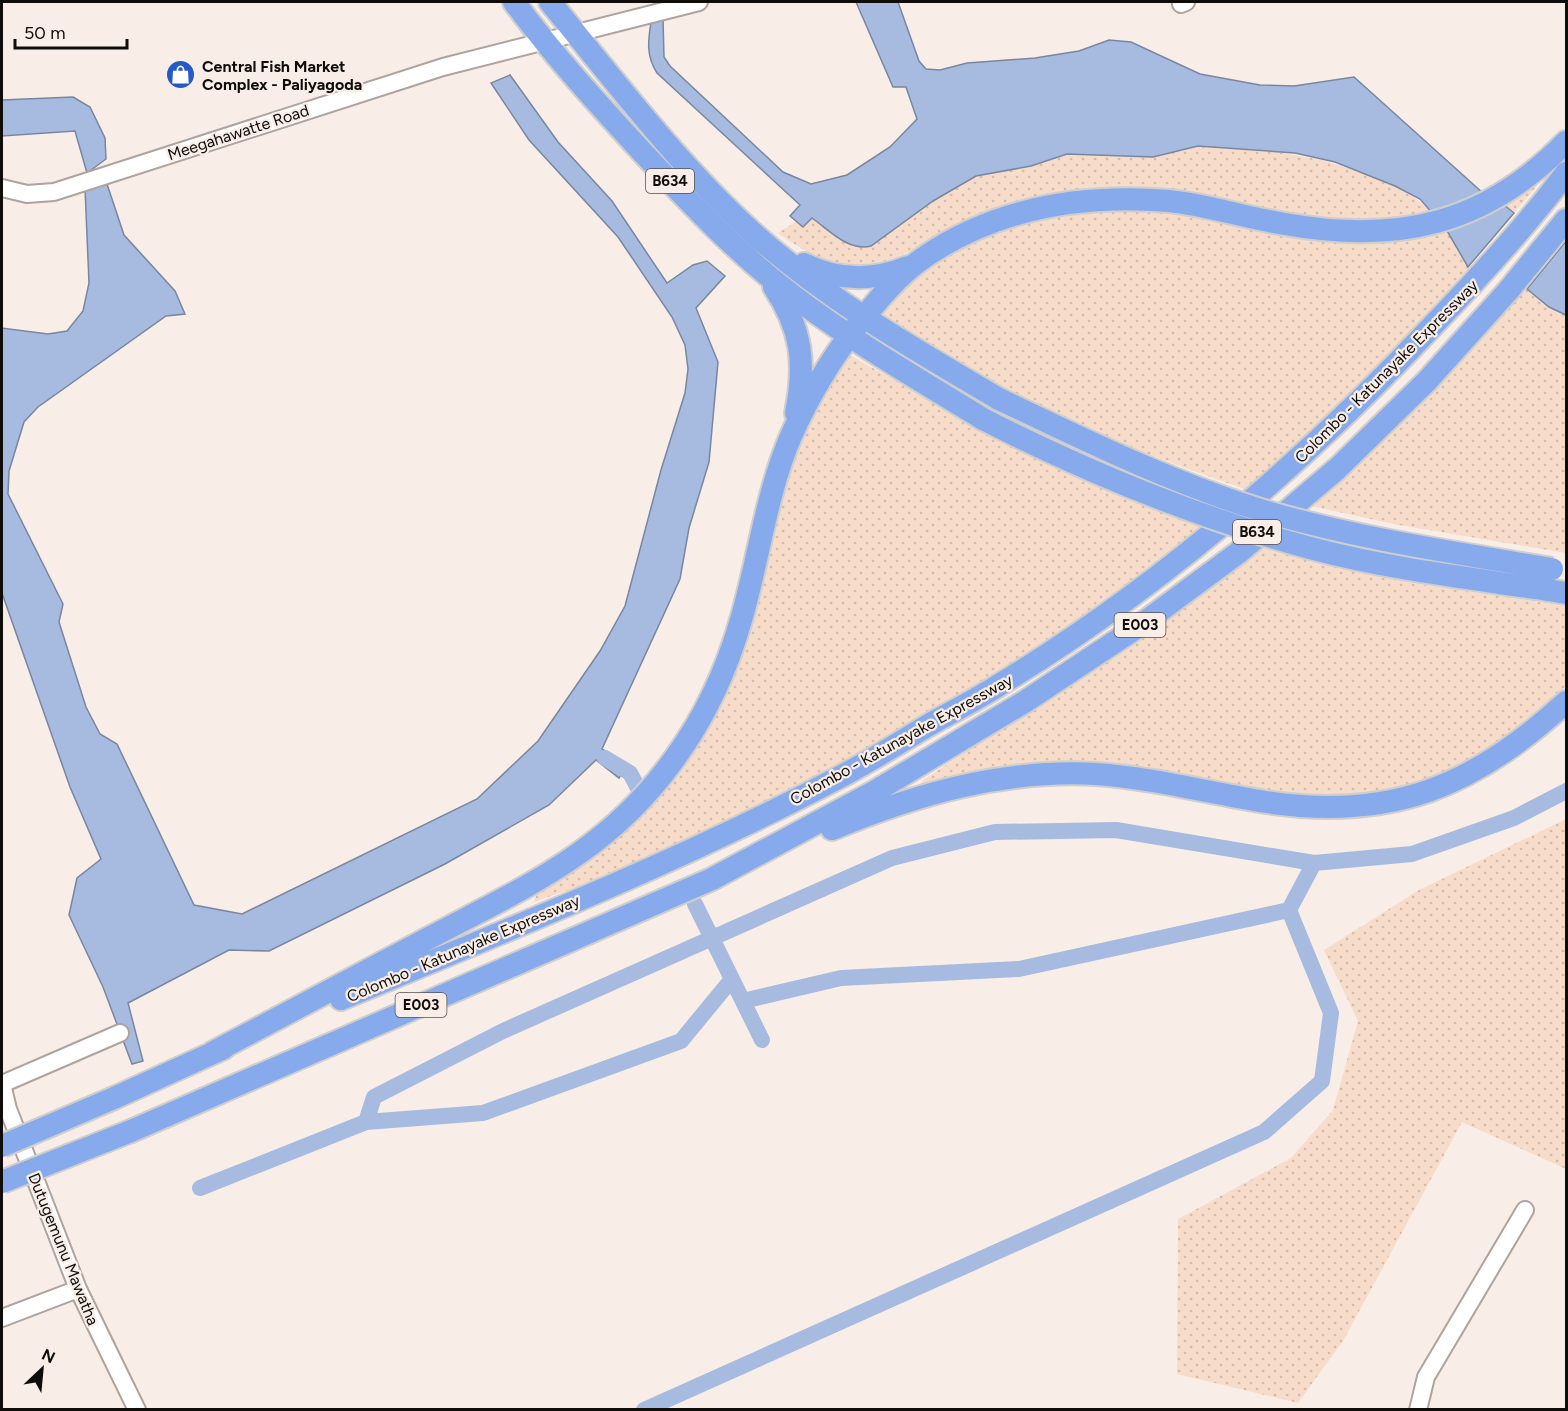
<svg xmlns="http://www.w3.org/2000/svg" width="1568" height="1411" viewBox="0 0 1568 1411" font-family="Figtree,sans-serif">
	<defs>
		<pattern id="grass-dots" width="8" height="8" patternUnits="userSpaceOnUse" patternTransform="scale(1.5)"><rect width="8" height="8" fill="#f7dcca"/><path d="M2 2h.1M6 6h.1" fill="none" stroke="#d3bcac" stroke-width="1.8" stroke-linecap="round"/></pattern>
	</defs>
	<rect width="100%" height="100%" fill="#f9eee7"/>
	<path fill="url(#grass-dots)" d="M1198 146C1263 149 1312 153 1373 177 1397 187 1417 196 1434 215L1356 225 1088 191C1055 194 1022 198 990 211 905 247 869 300 778 233L798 220 812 218 871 246 933 201 976 176 1031 166 1067 154 1153 157Z
		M1539 179 1536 187 1514 213 1503 204Z
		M1097 207 1446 229 1471 272 1427 320 1251 491C1119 446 988 395 876 311 906 274 966 239 1011 225 1038 216 1069 213 1097 207Z
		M1527 289 1549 307 1566 315V553L1393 524 1307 505 1390 435Z
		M843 351 977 427 1212 526 1143 579 939 715 650 861 534 902 536 895 600 851 685 760 793 444Z
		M1256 547 1411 583 1566 606V685L1553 702 1489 754 1398 791 1338 799 1009 768 958 774 920 786 923 780 1143 636Z
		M1566 819V1169L1462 1122 1343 1341 1298 1403 1177 1374 1178 1219 1291 1158 1333 1110 1358 1021 1324 950 1419 890Z"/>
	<path fill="#a7bbe1" stroke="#7986a0" stroke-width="1.5" d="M856 2H898L919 61 926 69 940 70 967 63 1035 58 1079 51 1109 40 1131 42 1200 74 1260 85 1294 86 1354 77 1484 194 1434 215 1420 199 1395 186 1335 162 1295 153 1198 146 1153 157 1067 154 1031 166 976 176 933 201 871 246C849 252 829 230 812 218L803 227 790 216 800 205 657 73C646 56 648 41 651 22L663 19 664 57 670 66 783 172 811 184 847 175 890 147 917 119 906 87H893Z
		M510 75 558 142 612 201 667 283 693 265 707 261 725 276 696 308 718 362 709 462 689 528 680 579 602 749 627 764 619 778 596 760 549 805 445 864 269 951 229 950 128 1003 143 1061 132 1064 103 987 69 915 77 878 101 859 70 787 2 593V328L48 334 67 331 83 311 89 283 85 188 106 181 124 235 175 291 185 314 166 316 38 407 24 422 9 471 8 494 63 604 59 622 86 707 100 734 117 744 194 905 242 914 477 799 538 741 600 651 625 606 661 470 685 393 688 369 685 345 672 317 618 237 529 140 491 83Z
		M73 97 90 107 105 138 106 159 87 173 75 131 2 136V100Z
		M1503 204 1514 213 1468 267 1446 229Z
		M1566 241V315L1549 307 1527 289Z"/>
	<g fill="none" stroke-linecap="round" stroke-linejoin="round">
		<path stroke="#a7bbe1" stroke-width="16" d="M605 758 630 773 638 788
			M695 904 762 1040
			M743 1001 841 978 1019 969 1289 910
			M366 1122 374 1097 503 1031 892 858 995 832 1116 830 1314 863
			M200 1188 366 1122 483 1113 681 1041 732 979
			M644 1410 1264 1132 1322 1081 1331 1013 1289 910 1314 863 1412 854 1514 818 1566 791"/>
		<defs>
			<path id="minor" d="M1181 4 1186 2
				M2 188 27 194 54 192 443 67 699 2
				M120 1033 2 1084 8 1109 78 1289 137 1410
				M2 1318 78 1289
				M1418 1410 1426 1377 1525 1210"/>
			<path id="highway" d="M514 2C554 56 599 105 644 154 691 204 737 253 792 295 852 341 918 379 983 419
				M550 2C615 81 678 165 754 234 828 300 914 349 999 399
				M804 264C838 281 873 281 908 267
				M774 287C802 329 806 364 796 413
				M1548 590 1566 593
				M832 829C917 794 1003 769 1096 774 1153 778 1210 793 1266 802 1392 821 1475 786 1566 702
				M341 999C508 930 676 863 836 779 867 763 897 744 927 726 951 712 976 700 999 685 1162 586 1308 459 1438 320 1483 273 1527 225 1566 173
				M212 1053C285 1014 357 976 429 938 527 886 608 852 675 758 705 717 727 669 741 620 759 559 766 494 791 436 808 398 831 359 856 327 877 301 898 275 926 256 999 207 1083 194 1169 201 1208 205 1246 218 1285 224 1397 244 1485 225 1566 142
				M114 1098 224 1048
				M131 1131 712 879 874 792 1026 701 1142 624 1238 553 1338 468 1427 381 1508 291 1566 220"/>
		</defs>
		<use href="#minor" stroke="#aea39d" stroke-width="20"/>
		<use href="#highway" stroke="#cfcece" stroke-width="26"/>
		<use href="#minor" stroke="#fff" stroke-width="16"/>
		<use href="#highway" stroke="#87aaec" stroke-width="22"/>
		<defs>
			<path id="highway-bridge" d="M999 399C1087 441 1174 484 1267 512 1360 539 1457 553 1552 569
				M983 419C1089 473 1198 518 1314 549 1390 569 1469 578 1548 590
				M2 1146 114 1098
				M2 1182 131 1131"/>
		</defs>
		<use href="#highway-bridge" stroke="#cfcece" stroke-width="26" stroke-linecap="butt"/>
		<use href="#highway-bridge" stroke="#87aaec" stroke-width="22"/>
	</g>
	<defs>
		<symbol id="shop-disc" viewBox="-11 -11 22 22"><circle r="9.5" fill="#2559c7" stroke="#f9eee7"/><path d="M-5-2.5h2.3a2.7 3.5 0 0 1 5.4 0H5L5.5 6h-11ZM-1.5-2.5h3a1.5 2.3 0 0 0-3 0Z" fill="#fff"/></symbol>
	</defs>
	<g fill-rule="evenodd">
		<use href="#shop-disc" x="164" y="58" width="33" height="33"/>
	</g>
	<g text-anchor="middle" stroke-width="4.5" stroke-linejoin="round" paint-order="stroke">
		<g fill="#f9eee7" stroke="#55504c" stroke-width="1.5">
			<rect x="646" y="169" width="48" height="24" rx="4.5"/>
			<rect x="1233" y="520" width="48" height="24" rx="4.5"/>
			<rect x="1114.5" y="613" width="51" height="24" rx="4.5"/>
			<rect x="395.5" y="993" width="51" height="24" rx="4.5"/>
		</g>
		<g font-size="15" font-weight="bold" fill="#0f0c0a">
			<text x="670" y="186">B634</text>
			<text x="1257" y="537">B634</text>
			<text x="1140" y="630">E003</text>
			<text x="421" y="1010">E003</text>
		</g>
		<g font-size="16" font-weight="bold" fill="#0f0c0a" stroke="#f9eee7" text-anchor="start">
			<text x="202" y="72">Central Fish Market<tspan x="202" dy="18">Complex - Paliyagoda</tspan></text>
		</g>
		<g font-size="16" fill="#0f0c0a" stroke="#f9eee7">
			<text transform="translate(238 132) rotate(-18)" y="6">Meegahawatte Road</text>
			<text transform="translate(1386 371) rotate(-45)" y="6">Colombo - Katunayake Expressway</text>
			<text transform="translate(901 739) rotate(-29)" y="6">Colombo - Katunayake Expressway</text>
			<text transform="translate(463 948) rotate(-23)" y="6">Colombo - Katunayake Expressway</text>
			<text transform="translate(64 1249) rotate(68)" y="6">Dutugemunu Mawatha</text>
		</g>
	</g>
	<rect width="1568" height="1411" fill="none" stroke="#0f0c0a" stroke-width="6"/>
	<g transform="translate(42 1369) rotate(26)" stroke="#f9eee7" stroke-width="4.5" paint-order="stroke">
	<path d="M0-4.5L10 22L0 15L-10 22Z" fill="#0f0c0a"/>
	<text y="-9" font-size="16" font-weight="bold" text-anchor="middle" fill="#0f0c0a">N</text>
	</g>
	<path d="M15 39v9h112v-9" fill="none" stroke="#0f0c0a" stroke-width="3"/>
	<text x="24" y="39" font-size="18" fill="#0f0c0a" stroke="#f9eee7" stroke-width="4.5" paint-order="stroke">50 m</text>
</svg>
